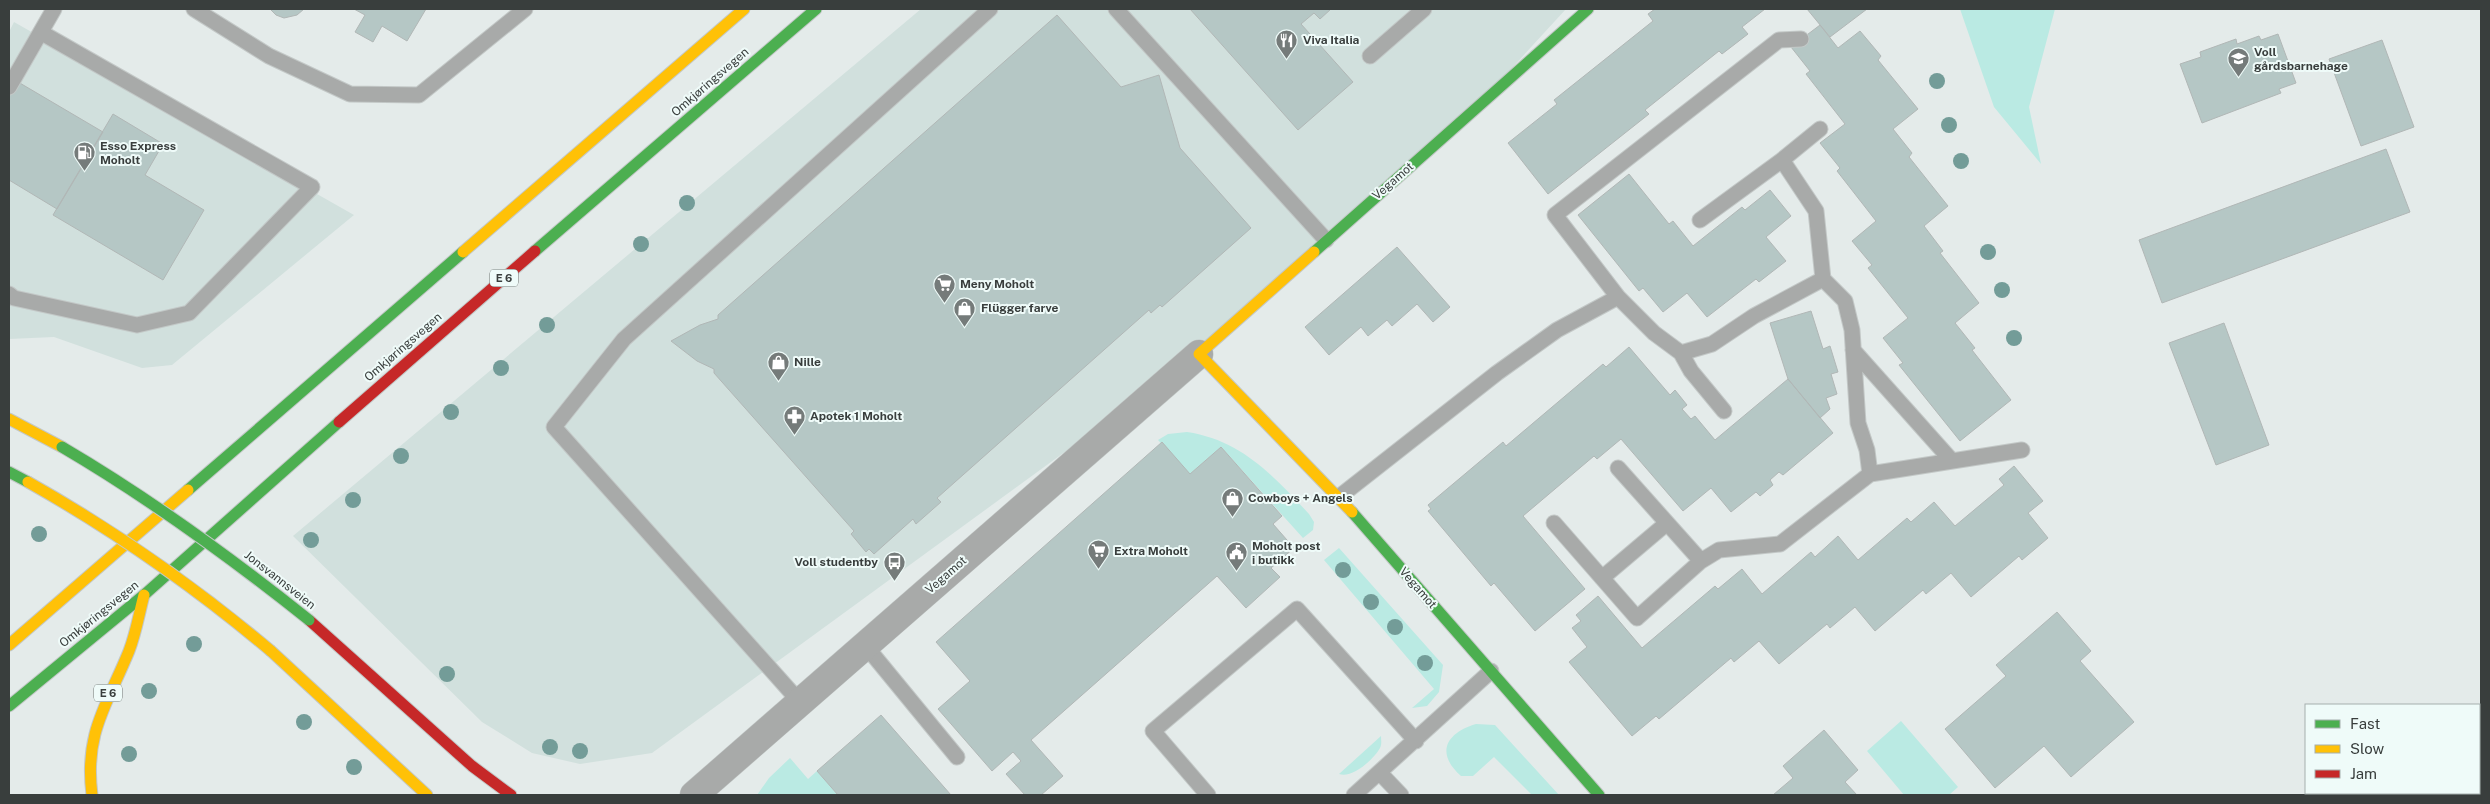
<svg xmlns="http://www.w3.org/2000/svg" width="2490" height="804" viewBox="0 0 2490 804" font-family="'Public Sans',sans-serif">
	<rect width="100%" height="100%" fill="#e4ebea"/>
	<path fill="#d1e0dd" d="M921 9H1566L1468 116 1199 354 652 753 580 764 532 753 482 722 293 536Z
		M14 22 354 215 172 365 142 368 54 337 9 339V32Z"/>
	<path fill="#baeae3" d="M1960 9H2055L2029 107 2041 164 1994 107Z
		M1187 432C1241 440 1274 476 1309 514L1314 522 1313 530 1303 538 1221 447 1190 474 1158 440 1168 434Z
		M1339 548 1443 665 1439 692 1427 706 1412 708 1434 689 1324 560Z
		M1901 721 1958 787 1949 795H1904L1867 751Z
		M1476 724 1495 725 1559 795H1532L1494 757 1473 776H1461C1435 753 1446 733 1476 724Z
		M1381 736C1381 740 1382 744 1380 748 1374 759 1352 779 1339 774Z
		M790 758 808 779 817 771 838 795H757L769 778Z"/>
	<path fill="#b5c7c5" stroke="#b1b7b6" d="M270 9H304L297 15 284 18 276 15Z
		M354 9H426L407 41 382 26 373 42 355 32 365 15Z
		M1190 9H1331L1320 19 1314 13 1301 24 1353 82 1298 130Z
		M1655 9H1765L1742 27 1748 34 1722 54 1719 51 1645 110 1649 114 1548 194 1508 143 1557 104 1554 100 1653 21 1648 14Z
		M1807 9H1867L1830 37Z
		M1057 15 1121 87 1159 75 1180 148 1251 228 1162 307 1160 305 1151 313 1149 310 937 498 941 502 916 524 913 519 874 554 869 549 866 552 851 534 854 531 714 373V369L697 361 671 341 700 325 718 319V315Z
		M1820 25 1838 48 1860 31 1881 56 1878 60 1918 109 1893 129 1912 153 1909 157 1948 206 1924 226 1943 251 1940 253 1979 303 1955 323 1975 348 1972 350 2011 400 1960 441 1899 365 1903 363 1883 338 1908 318 1868 268 1872 265 1852 241 1876 221 1837 171 1840 168 1820 143 1845 124 1806 74 1810 71 1791 47Z
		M2278 34 2296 83 2279 89 2281 93 2202 123 2180 64 2201 57 2200 52 2236 39 2237 44 2259 36 2261 40Z
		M2382 40 2414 127 2361 146 2329 59Z
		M13 79 103 132 57 209 9 180V86Z
		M113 114 163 144 145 175 204 210 163 280 53 215Z
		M2386 149 2410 212 2162 303 2139 240Z
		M1629 174 1669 224 1673 221 1693 246 1742 207 1745 210 1770 190 1791 216 1766 237 1786 261 1759 282 1756 279 1707 317 1687 293 1663 312 1643 288 1639 291 1578 215Z
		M1397 247 1450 307 1433 322 1417 304 1392 326 1387 320 1368 336 1361 327 1329 355 1305 327Z
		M1811 311 1823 349 1830 346 1838 372 1831 374 1837 394 1826 398 1830 409 1820 418 1788 379 1770 323Z
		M2224 323 2269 445 2216 465 2169 343Z
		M1629 347 1670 395 1675 390 1687 405 1682 409 1691 419 1695 416 1715 440 1788 379 1833 433 1783 475 1779 472 1770 480 1773 485 1760 496 1756 492 1731 512 1711 488 1683 511 1621 439 1597 459 1594 456 1523 516 1585 589 1535 631 1494 583 1491 586 1428 511 1431 509 1428 505 1503 442 1506 446 1603 364 1606 367Z
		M1162 442 1190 474 1221 447 1282 516 1273 524 1294 548 1271 568 1280 577 1246 608 1217 576 1031 740 1063 776 1041 795H1025L1006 774 1021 761 1013 752 992 771 938 709 970 681 936 642Z
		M2014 466 2043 501 2028 513 2048 538 2022 560 2019 556 1971 597 1951 573 1926 594 1923 590 1875 631 1855 607 1830 628 1827 624 1779 664 1759 641 1734 662 1731 658 1659 719 1656 716 1632 736 1569 662 1587 647 1572 628 1581 621 1576 615 1598 596 1642 648 1715 586 1718 589 1742 569 1762 594 1811 552 1815 557 1838 536 1858 560 1907 518 1911 522 1934 502 1955 526 2004 485 1999 479Z
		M2057 612 2091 651 2080 661 2134 722 2071 777 2044 746 1995 788 1945 729 2006 676 1996 665Z
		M881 715 951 795H838L817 771Z
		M1824 730 1858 770 1845 782 1857 795H1773L1793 778 1783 766Z"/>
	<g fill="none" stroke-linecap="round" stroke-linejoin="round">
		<defs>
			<path id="lane" d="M194 9 269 56 350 94 419 95 525 9
				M1116 9 1326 240
				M1370 56 1424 9
				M9 87 54 9
				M1782 160 1820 129
				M9 294 14 298 137 325 189 313 312 187 42 33
				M1618 297 1654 333 1681 353 1712 344 1754 316 1823 279 1816 211 1782 160 1700 220
				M1853 350 1952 461
				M1681 353 1691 371 1724 411
				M1618 468 1701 561
				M1870 474 2022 450
				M1339 497 1497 373 1557 330 1618 297 1555 215 1779 40 1801 39
				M1554 523 1637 618 1701 561 1719 550 1780 544 1870 474 1867 450 1858 423 1852 330 1845 301 1823 279
				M1602 578 1667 523
				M865 645 957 757
				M799 701 554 427 624 339 990 9
				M1380 773 1401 795
				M1208 795 1153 731 1297 609 1416 741
				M1354 795 1491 671"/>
			<path id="street" d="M694 795 1199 354"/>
			<path id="fast" d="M535 251 816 9
				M1314 252 1588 9
				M9 472 28 482
				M188 490 463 252
				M1352 512 1599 795
				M9 706 144 595 339 422"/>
			<path id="slow" d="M463 252 744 9
				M1314 252 1199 354 1352 512
				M9 419 62 447
				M9 645 188 490
				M271 651 427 795
				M92 795C84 733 107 705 129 651 136 633 139 614 144 595"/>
			<path id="jam" d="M339 422 535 251
				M309 620 472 766 511 795"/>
		</defs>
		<use href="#lane" stroke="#c3c8c7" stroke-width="17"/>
		<use href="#street" stroke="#c3c8c7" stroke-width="29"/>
		<use href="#fast" stroke="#c3c8c7" stroke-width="13"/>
		<use href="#slow" stroke="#c3c8c7" stroke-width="13"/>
		<use href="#jam" stroke="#c3c8c7" stroke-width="13"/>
		<use href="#lane" stroke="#a8aaa9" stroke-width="15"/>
		<use href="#street" stroke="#a8aaa9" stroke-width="28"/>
		<use href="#fast" stroke="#4caf50" stroke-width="11"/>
		<use href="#slow" stroke="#ffc107" stroke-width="11"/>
		<use href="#jam" stroke="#c62828" stroke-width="11"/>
		<defs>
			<path id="fast-bridge" d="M62 447C149 498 230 557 309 620"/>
			<path id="slow-bridge" d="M28 482C115 531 195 587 271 651"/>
		</defs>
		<use href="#fast-bridge" stroke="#c3c8c7" stroke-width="13" stroke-linecap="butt"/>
		<use href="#slow-bridge" stroke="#c3c8c7" stroke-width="13" stroke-linecap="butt"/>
		<use href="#fast-bridge" stroke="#4caf50" stroke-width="11"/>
		<use href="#slow-bridge" stroke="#ffc107" stroke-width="11"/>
	</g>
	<g fill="#739c98">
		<circle cx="1937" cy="81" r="8"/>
		<circle cx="1949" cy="125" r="8"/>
		<circle cx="1961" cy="161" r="8"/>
		<circle cx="687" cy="203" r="8"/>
		<circle cx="641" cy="244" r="8"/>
		<circle cx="1988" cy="252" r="8"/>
		<circle cx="2002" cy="290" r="8"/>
		<circle cx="547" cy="325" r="8"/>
		<circle cx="2014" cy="338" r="8"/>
		<circle cx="501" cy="368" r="8"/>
		<circle cx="451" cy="412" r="8"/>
		<circle cx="401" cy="456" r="8"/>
		<circle cx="353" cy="500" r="8"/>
		<circle cx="39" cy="534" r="8"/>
		<circle cx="311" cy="540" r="8"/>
		<circle cx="1343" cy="570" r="8"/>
		<circle cx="1371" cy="602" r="8"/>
		<circle cx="1395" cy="627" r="8"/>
		<circle cx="194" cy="644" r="8"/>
		<circle cx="1425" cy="663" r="8"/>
		<circle cx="447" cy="674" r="8"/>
		<circle cx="149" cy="691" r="8"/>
		<circle cx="304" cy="722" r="8"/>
		<circle cx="550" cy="747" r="8"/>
		<circle cx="580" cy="751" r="8"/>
		<circle cx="129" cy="754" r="8"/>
		<circle cx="354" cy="767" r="8"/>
	</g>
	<defs>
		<symbol id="restaurant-pin" viewBox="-11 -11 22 30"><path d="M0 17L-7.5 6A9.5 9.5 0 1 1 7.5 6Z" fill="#757b7a" stroke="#effbf9"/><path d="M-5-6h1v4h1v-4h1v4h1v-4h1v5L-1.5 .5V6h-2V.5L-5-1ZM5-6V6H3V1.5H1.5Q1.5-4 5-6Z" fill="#fff"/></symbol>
		<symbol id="school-pin" viewBox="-11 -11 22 30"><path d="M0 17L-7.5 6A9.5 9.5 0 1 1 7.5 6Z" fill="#757b7a" stroke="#effbf9"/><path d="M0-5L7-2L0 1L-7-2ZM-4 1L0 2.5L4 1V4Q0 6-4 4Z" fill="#fff"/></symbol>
		<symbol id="fuel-pin" viewBox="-11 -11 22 30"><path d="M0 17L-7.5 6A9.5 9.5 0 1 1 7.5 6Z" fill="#757b7a" stroke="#effbf9"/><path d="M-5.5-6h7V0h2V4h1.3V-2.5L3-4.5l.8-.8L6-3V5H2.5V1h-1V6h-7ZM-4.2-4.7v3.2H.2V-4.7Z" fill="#fff"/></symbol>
		<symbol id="supermarket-pin" viewBox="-11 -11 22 30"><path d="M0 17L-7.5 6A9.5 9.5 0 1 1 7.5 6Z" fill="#757b7a" stroke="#effbf9"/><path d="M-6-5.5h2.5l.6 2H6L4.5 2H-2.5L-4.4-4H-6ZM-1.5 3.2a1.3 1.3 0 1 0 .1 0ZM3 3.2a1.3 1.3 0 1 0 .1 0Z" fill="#fff"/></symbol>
		<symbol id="shop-pin" viewBox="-11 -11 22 30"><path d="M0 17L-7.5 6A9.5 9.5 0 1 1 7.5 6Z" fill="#757b7a" stroke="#effbf9"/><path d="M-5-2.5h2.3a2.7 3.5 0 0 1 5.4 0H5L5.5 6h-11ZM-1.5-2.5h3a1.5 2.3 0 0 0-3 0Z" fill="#fff"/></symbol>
		<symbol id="pharmacy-pin" viewBox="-11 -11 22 30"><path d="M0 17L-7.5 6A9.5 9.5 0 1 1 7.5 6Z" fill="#757b7a" stroke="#effbf9"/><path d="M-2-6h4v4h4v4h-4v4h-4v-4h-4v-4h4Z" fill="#fff"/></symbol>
		<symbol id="civic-pin" viewBox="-11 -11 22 30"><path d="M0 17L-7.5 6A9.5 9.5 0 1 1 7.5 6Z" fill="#757b7a" stroke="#effbf9"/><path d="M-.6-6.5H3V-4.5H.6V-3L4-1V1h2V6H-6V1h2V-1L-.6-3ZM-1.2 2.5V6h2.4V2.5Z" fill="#fff"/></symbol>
		<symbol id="bus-pin" viewBox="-11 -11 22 30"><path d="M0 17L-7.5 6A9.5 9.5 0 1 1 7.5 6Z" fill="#757b7a" stroke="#effbf9"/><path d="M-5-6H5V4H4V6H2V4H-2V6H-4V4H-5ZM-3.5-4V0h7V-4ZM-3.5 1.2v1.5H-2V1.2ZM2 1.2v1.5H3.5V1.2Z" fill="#fff"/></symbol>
	</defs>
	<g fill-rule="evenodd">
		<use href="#restaurant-pin" x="1274" y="28" width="25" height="34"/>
		<use href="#school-pin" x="2226" y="46" width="25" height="34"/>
		<use href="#fuel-pin" x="72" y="140" width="25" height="34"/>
		<use href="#supermarket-pin" x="932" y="272" width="25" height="34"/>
		<use href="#shop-pin" x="952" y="296" width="25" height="34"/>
		<use href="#shop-pin" x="766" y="350" width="25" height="34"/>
		<use href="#pharmacy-pin" x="782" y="404" width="25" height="34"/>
		<use href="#shop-pin" x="1220" y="486" width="25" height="34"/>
		<use href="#supermarket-pin" x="1086" y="538" width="25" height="34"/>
		<use href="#civic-pin" x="1224" y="540" width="25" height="34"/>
		<use href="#bus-pin" x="882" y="550" width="25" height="34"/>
	</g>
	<g text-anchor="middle" stroke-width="4" stroke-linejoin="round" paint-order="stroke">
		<g fill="#effbf9" stroke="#707775" stroke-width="1">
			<rect x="490" y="269.5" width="28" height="17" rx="4"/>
			<rect x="94" y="684.5" width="28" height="17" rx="4"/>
		</g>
		<g font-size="11" font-weight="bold" fill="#393e3d">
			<text x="504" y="282">E 6</text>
			<text x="108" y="697">E 6</text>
		</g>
		<g font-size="12" font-weight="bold" fill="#393e3d" stroke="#effbf9" text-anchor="start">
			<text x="1303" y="44">Viva Italia</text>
			<text x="2254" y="56">Voll<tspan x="2254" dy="14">gårdsbarnehage</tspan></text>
			<text x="100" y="150">Esso Express<tspan x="100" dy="14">Moholt</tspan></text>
			<text x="960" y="288">Meny Moholt</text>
			<text x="981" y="312">Flügger farve</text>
			<text x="794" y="366">Nille</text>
			<text x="810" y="420">Apotek 1 Moholt</text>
			<text x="1248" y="502">Cowboys + Angels</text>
			<text x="1252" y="550">Moholt post<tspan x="1252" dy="14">i butikk</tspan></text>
			<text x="1114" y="555">Extra Moholt</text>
			<text x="878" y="566" text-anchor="end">Voll studentby</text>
		</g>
		<g font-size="12" fill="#393e3d" stroke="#effbf9">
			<text transform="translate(710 82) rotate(-41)" y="4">Omkjøringsvegen</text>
			<text transform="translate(1393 181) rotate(-41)" y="4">Vegamot</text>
			<text transform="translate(403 347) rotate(-41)" y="4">Omkjøringsvegen</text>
			<text transform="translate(946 575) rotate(-41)" y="4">Vegamot</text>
			<text transform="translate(280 580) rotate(38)" y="4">Jonsvannsveien</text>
			<text transform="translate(1418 588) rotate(49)" y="4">Vegamot</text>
			<text transform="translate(99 614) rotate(-39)" y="4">Omkjøringsvegen</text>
		</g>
	</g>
	<rect width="2490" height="804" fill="none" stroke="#393e3d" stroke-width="20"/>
	<rect x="2305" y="704" width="175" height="90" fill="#effbf9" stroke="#a6afae"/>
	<rect x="2315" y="720" width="25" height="8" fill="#4caf50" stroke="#a6afae"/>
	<text x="2350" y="729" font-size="15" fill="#393e3d">Fast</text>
	<rect x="2315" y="745" width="25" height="8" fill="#ffc107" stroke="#a6afae"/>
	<text x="2350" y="754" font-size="15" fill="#393e3d">Slow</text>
	<rect x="2315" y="770" width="25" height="8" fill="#c62828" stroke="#a6afae"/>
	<text x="2350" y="779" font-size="15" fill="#393e3d">Jam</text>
</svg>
